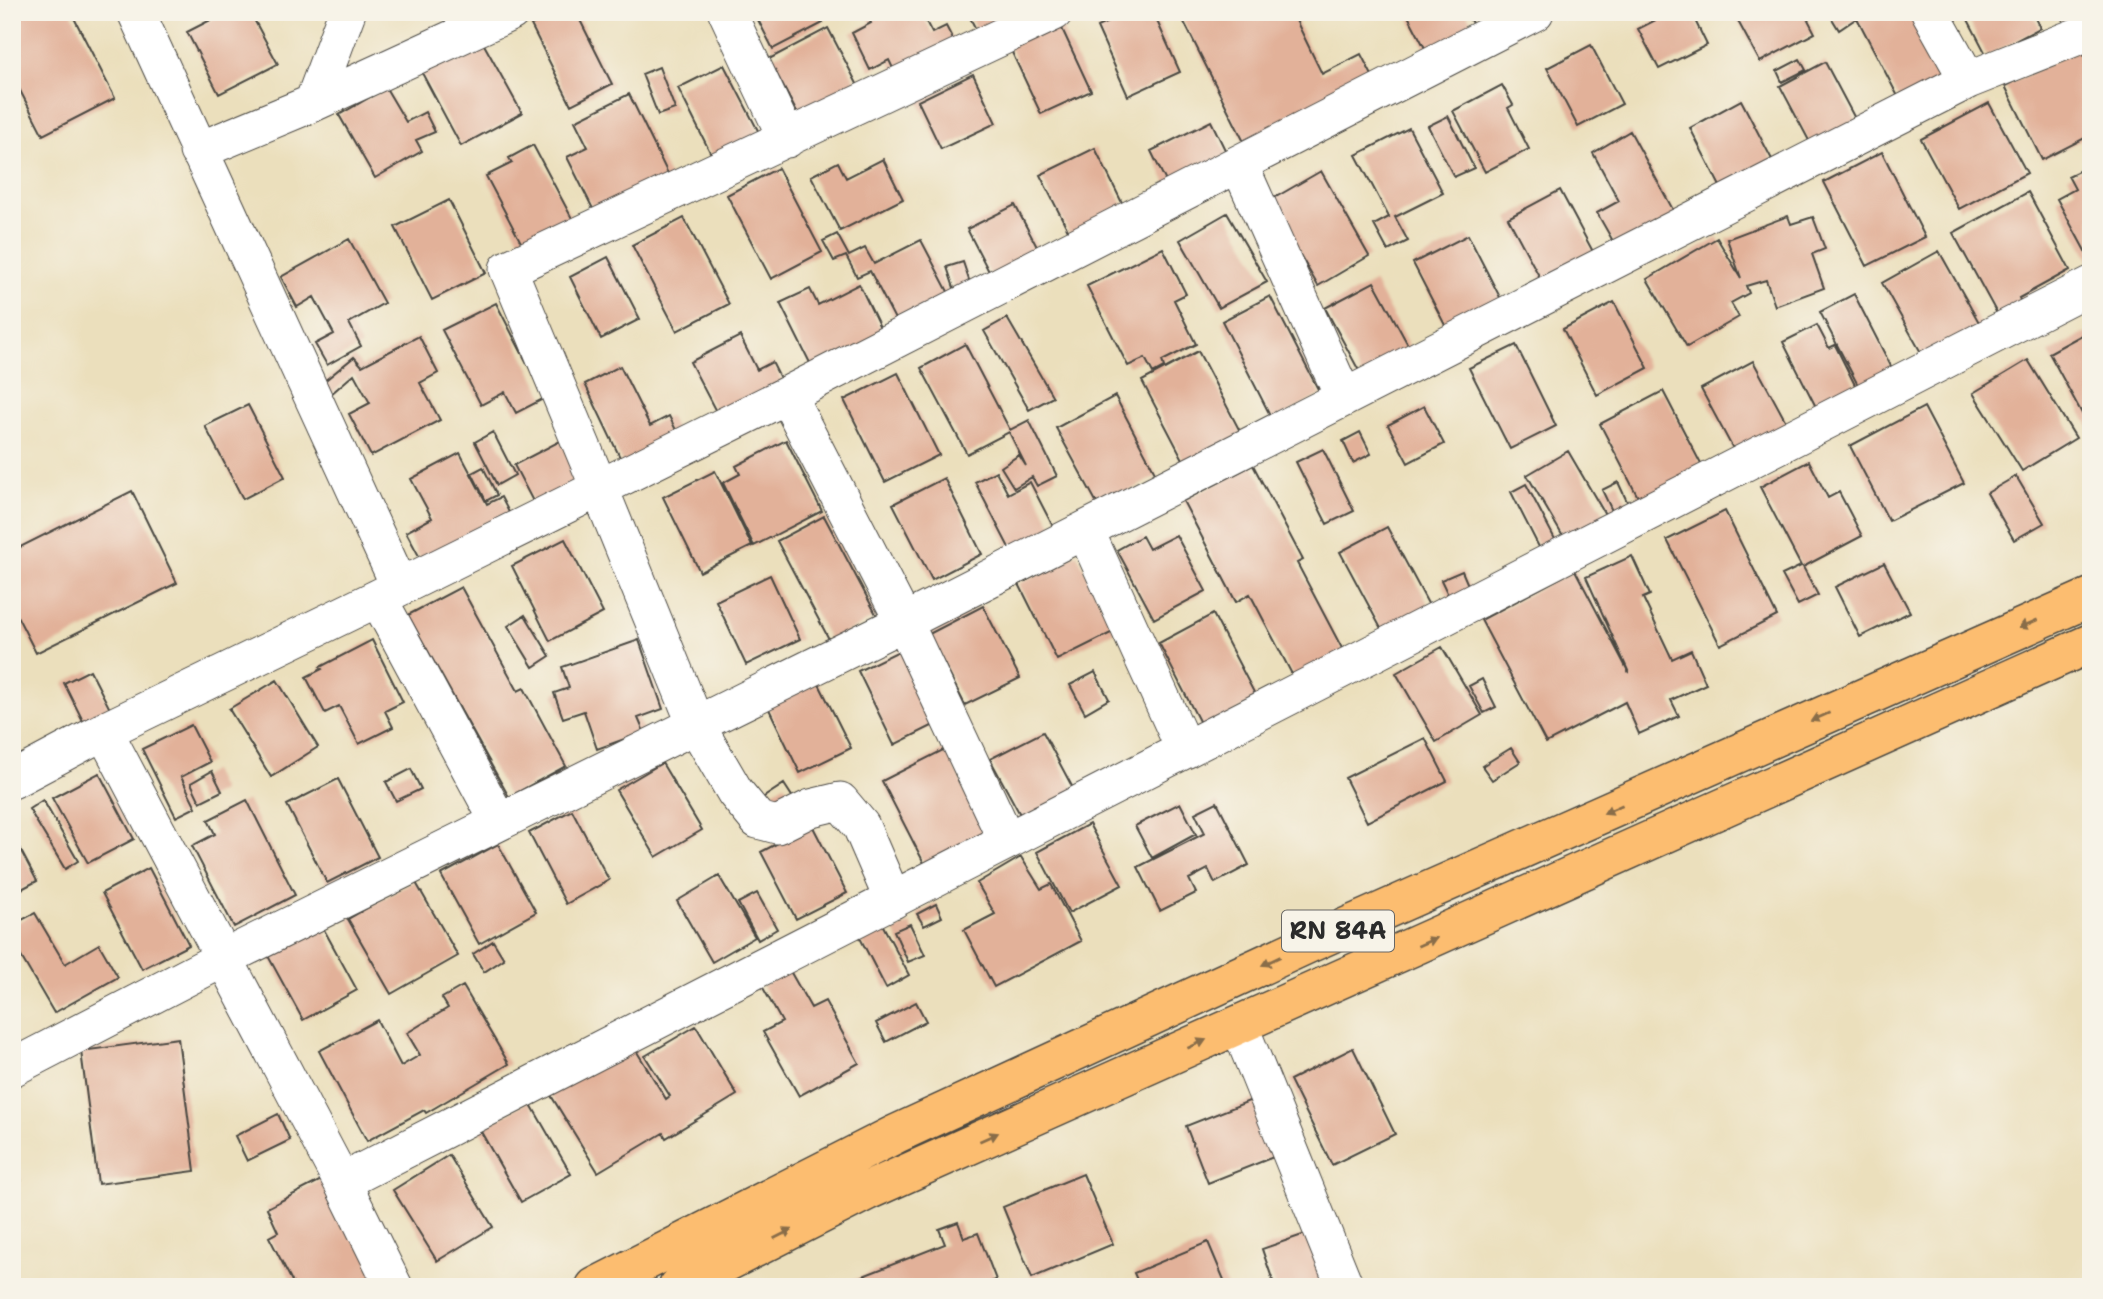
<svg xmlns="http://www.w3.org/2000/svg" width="2103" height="1299" viewBox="0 0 2103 1299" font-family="'Shantell Sans',sans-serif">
	<rect width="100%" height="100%" fill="#f7f3e8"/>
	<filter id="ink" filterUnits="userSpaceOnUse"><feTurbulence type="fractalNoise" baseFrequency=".0143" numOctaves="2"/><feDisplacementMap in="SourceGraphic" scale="14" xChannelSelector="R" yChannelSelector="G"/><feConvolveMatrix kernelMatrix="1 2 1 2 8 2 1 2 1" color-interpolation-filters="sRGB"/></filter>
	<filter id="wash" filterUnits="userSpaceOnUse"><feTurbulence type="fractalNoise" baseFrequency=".00686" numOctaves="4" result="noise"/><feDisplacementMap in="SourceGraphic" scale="28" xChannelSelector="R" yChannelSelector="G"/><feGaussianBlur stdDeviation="1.57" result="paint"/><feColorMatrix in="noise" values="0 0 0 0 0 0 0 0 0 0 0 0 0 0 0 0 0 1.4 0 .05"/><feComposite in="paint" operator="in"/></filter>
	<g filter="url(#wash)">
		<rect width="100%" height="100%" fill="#ebdfbc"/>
		<g id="blocks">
			<path fill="#e2b199" d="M12 12H71L115 98 43 135 12 75Z
				M226 12H250L278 64 219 94 187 32Z
				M556 12H576L612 84 571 105 531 25Z
				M754 12H818L823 23 773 49Z
				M866 12H921L932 33 946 26 963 59 903 89 889 60 870 70 852 33 871 23Z
				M967 12H1029L983 43Z
				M1129 12H1153L1180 72 1128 96 1097 27Z
				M1179 12H1292L1322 74 1361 54 1380 91 1251 156Z
				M1406 12H1466L1485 48 1438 73Z
				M1671 12H1691L1707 45 1659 69 1638 29Z
				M1733 12H1804L1815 33 1760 62Z
				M1828 12H1856L1859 17 1867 12H1918L1954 82 1904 108 1857 18 1839 30Z
				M1964 12H2032L2040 28 1987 56Z
				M2058 12H2076L2085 27 2071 35Z
				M1058 20 1091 91 1041 114 1008 44Z
				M828 28 866 101 807 132 769 59Z
				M482 41 522 113 461 146 422 73Z
				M1591 45 1622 104 1578 127 1547 68Z
				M2080 48 2091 68V135L2042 160 2005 86Z
				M1800 59 1806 70 1782 82 1777 71Z
				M1825 62 1860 128 1815 152 1780 86Z
				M724 65 765 144 718 168 678 88Z
				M659 67 675 109 658 115 642 74Z
				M973 74 996 123 941 149 918 101Z
				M1502 85 1513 105 1508 108 1529 149 1485 172 1453 111Z
				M386 88 406 122 425 112 435 132 416 140 422 151 375 178 339 115Z
				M629 94 674 186 600 223 567 157 588 147 575 121Z
				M1741 100 1778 171 1726 198 1690 128Z
				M1989 103 2027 173 1959 209 1921 139Z
				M1448 116 1474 168 1454 177 1428 126Z
				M1211 121 1230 160 1170 190 1151 151Z
				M1409 128 1443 193 1395 217 1408 241 1388 251 1374 225 1389 217 1356 155Z
				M1630 131 1677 217 1618 250 1597 213 1619 201 1593 153Z
				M533 145 575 224 525 250 486 176 512 163 509 158Z
				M1095 148 1133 225 1079 252 1040 175Z
				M1882 152 1925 237 1867 266 1824 182Z
				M883 159 903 199 840 231 811 176 838 162 846 178Z
				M2091 165V262L2057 199 2075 189 2068 176Z
				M778 168 822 252 771 279 727 195Z
				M1321 171 1369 256 1318 286 1269 201Z
				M1560 190 1598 261 1546 289 1508 218Z
				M2028 192 2070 270 2019 298 2024 308 2001 321 1953 233Z
				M449 200 486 273 432 300 395 227Z
				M1015 205 1047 266 999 291 967 229Z
				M1227 213 1267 282 1219 308 1180 240Z
				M1788 216 1791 224 1813 217 1825 249 1812 254 1824 288 1775 306 1766 280 1746 286 1749 293 1731 303 1739 317 1687 347 1647 279 1717 238 1741 278 1727 239Z
				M684 218 729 304 677 331 632 245Z
				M837 234 849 256 865 248 874 264 921 240 954 303 901 331 870 271 857 277 846 256 834 261 823 241Z
				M1468 235 1504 305 1449 333 1413 263Z
				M349 239 384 303 349 323 361 346 327 365 315 344 334 334 314 297 297 307 281 277Z
				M1163 248 1186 294 1174 300 1196 344 1162 361 1164 367 1153 373 1145 358 1128 366 1087 286Z
				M1939 251 1985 333 1928 365 1882 283Z
				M608 257 640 319 601 339 570 277Z
				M963 262 975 298 959 303 947 267Z
				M1374 282 1413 354 1364 380 1325 308Z
				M859 284 891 350 821 385 780 303 810 289 818 305Z
				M1854 294 1895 374 1861 391 1820 312Z
				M1270 296 1321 395 1273 421 1222 321Z
				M1614 302 1648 368 1597 395 1563 329Z
				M496 303 545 398 516 413 505 392 481 405 442 330Z
				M1007 318 1053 397 1029 410 984 331Z
				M1817 325 1829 348 1835 345 1859 393 1819 413 1783 342Z
				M2091 330V430L2049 353Z
				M419 336 438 373 420 383 440 420 371 456 349 414 370 403 354 374 331 394 322 383 354 357 362 366Z
				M740 336 757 370 772 362 787 392 724 427 690 362Z
				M965 344 1010 430 1029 420 1057 476 1037 486 1032 477 1014 488 1001 467 1019 455 1026 466 1009 432 967 454 921 368Z
				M1516 345 1556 426 1510 449 1469 368Z
				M1198 351 1243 437 1187 467 1142 381Z
				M2028 360 2076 438 2022 471 1973 393Z
				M1753 361 1791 431 1739 460 1701 389Z
				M620 366 650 426 669 416 681 440 625 468 585 384Z
				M898 373 939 455 885 482 844 400Z
				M1663 391 1703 468 1640 501 1600 424Z
				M1115 396 1157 476 1099 507 1056 428Z
				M248 405 285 477 243 499 205 426Z
				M1424 406 1444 444 1408 463 1388 425Z
				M1924 407 1964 483 1889 521 1850 446Z
				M493 432 515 475 497 485 475 442Z
				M1360 432 1371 454 1353 463 1343 441Z
				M562 440 586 487 538 511 514 465Z
				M786 440 822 511 754 546 723 483 740 474 736 466Z
				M1323 449 1354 511 1327 524 1296 462Z
				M1568 451 1606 516 1565 540 1527 475Z
				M460 453 487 504 501 497 514 522 426 569 406 532 432 518 411 479Z
				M1809 461 1828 498 1839 492 1862 536 1803 567 1818 595 1798 605 1782 575 1801 566 1760 487Z
				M1253 465 1303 560 1297 563 1345 654 1295 680 1250 594 1236 602 1183 501Z
				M483 467 497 495 486 501 472 473Z
				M715 471 752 546 700 572 663 497Z
				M996 471 1008 494 1030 482 1062 544 1019 567 975 482Z
				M2016 476 2044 523 2014 540 1987 493Z
				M944 478 982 554 932 580 893 504Z
				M1618 482 1631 510 1615 517 1602 490Z
				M1526 484 1557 543 1541 551 1511 492Z
				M132 491 177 583 36 653 12 606V551Z
				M1725 511 1777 616 1720 645 1667 540Z
				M824 516 877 616 830 641 777 541Z
				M1387 527 1432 611 1385 636 1340 552Z
				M1176 535 1206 591 1154 619 1117 550 1142 536 1149 549Z
				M565 539 603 613 550 641 512 566Z
				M1077 554 1115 631 1057 660 1019 584Z
				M1632 556 1650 595 1643 598 1672 659 1691 650 1706 684 1671 700 1679 716 1639 734 1625 702 1546 743 1481 620 1575 570 1629 673 1586 577Z
				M1884 563 1910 612 1860 637 1835 587Z
				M1462 571 1471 592 1451 601 1441 580Z
				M770 575 800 639 746 665 716 601Z
				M461 587 518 691 524 688 566 766 509 797 408 615Z
				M983 606 1020 678 965 705 929 634Z
				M1213 614 1258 700 1203 729 1159 643Z
				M525 615 550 656 533 667 508 626Z
				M372 640 403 702 385 711 393 727 359 744 339 706 325 713 306 677 322 669 320 667Z
				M639 640 663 709 638 718 644 732 597 749 584 711 563 718 554 693 569 688 562 667Z
				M907 647 944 720 894 745 858 671Z
				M1442 647 1482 715 1436 742 1396 673Z
				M90 670 112 713 86 727 64 683Z
				M1095 672 1109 699 1085 713 1070 685Z
				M1482 679 1496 707 1484 713 1469 686Z
				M277 680 318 747 271 777 229 709Z
				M818 682 851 748 800 773 768 707Z
				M191 725 210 762 181 777 196 807 176 817 142 749Z
				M1043 732 1075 792 1023 820 990 759Z
				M1425 738 1447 781 1367 822 1345 778Z
				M1511 748 1520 762 1492 780 1482 766Z
				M945 749 987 832 925 865 882 781Z
				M662 763 702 830 656 857 616 790Z
				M411 769 421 789 396 801 386 782Z
				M212 771 222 791 200 802 191 783Z
				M99 773 134 839 88 863 52 798Z
				M338 779 378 857 327 883 287 805Z
				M784 784 795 801 772 816 761 799Z
				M43 800 78 861 65 869 29 809Z
				M247 800 295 895 234 927 192 846 215 834 208 820Z
				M1217 802 1249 865 1215 883 1208 869 1189 879 1196 893 1160 911 1138 867 1205 833 1195 813Z
				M1180 803 1196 834 1152 858 1135 826Z
				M572 810 609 880 566 904 529 833Z
				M1089 824 1122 885 1069 913 1037 852Z
				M812 825 847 893 796 919 761 852Z
				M12 834 37 881 12 894Z
				M498 844 536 912 479 944 441 875Z
				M1021 857 1041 889 1051 884 1081 941 994 987 964 930 995 914 977 883Z
				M149 868 189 945 142 969 102 893Z
				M719 876 755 937 712 962 677 901Z
				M415 881 458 956 391 994 348 919Z
				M757 893 777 929 758 940 738 903Z
				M936 904 942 917 924 926 917 914Z
				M35 913 65 964 99 944 118 977 54 1013 12 941V925Z
				M881 922 909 975 886 988 858 934Z
				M910 924 925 955 908 962 894 931Z
				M322 926 357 990 303 1020 268 956Z
				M493 941 504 959 484 972 473 954Z
				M790 971 811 1008 825 1001 859 1063 799 1096 763 1032 782 1022 762 986Z
				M463 986 509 1064 426 1113 424 1110 367 1141 319 1051 377 1020 401 1066 420 1055 407 1033 448 1008 442 998Z
				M916 1002 926 1021 886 1042 876 1023Z
				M696 1026 737 1095 666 1138 663 1133 598 1172 547 1089 629 1039 666 1099 670 1096 645 1056Z
				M178 1038 195 1171 98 1184 81 1051Z
				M1353 1048 1395 1134 1332 1165 1290 1080Z
				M1254 1099 1276 1156 1208 1183 1186 1126Z
				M529 1101 571 1174 521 1202 480 1130Z
				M278 1114 290 1140 247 1161 235 1136Z
				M449 1155 493 1227 437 1261 393 1190Z
				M12 1162 21 1180 12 1185Z
				M1083 1174 1113 1244 1032 1278 1003 1207Z
				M327 1177 384 1287H295L269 1237 278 1232 267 1208Z
				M958 1222 964 1238 978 1233 996 1280 978 1287H835L945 1244 939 1229Z
				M1308 1233 1327 1287H1275L1262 1249Z
				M1208 1242 1227 1287H1140L1134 1273Z"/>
		</g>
	</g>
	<g filter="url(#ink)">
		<use href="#blocks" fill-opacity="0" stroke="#484641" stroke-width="2"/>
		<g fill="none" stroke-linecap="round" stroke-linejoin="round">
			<defs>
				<path id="minor" d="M136 12 400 587
					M727 12 787 139
					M1930 12 1968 80
					M313 103 347 12
					M198 151 313 103 511 12
					M1239 164 1344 398
					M787 395 904 622 1007 841
					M1085 530 1185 750
					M378 598 499 822
					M104 731 342 1182 394 1287
					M12 780 104 731 378 598 787 395 1535 12
					M893 900 861 826 840 801 811 808 777 825 758 820 735 792 696 725 599 487 508 269 1054 12
					M1239 1025 1345 1287
					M12 1068 224 958 904 622 1968 80 2091 31
					M342 1182 2091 285"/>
				<path id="major" d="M595 1287 896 1134 1308 944 2091 597
					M678 1287 867 1191 2091 643"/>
			</defs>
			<use href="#minor" stroke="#484641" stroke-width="39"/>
			<use href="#major" stroke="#484641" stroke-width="41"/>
			<use href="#minor" stroke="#fff" stroke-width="37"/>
			<use href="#major" stroke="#fcbd6f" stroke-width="38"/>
		</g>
		<defs><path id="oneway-solid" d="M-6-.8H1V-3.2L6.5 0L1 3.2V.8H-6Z" transform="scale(1.75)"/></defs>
		<g fill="#896d4a">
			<use href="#oneway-solid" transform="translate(2028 624) rotate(156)"/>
			<use href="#oneway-solid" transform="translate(1820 717) rotate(156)"/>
			<use href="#oneway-solid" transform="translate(1613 809) rotate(156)"/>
			<use href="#oneway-solid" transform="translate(1427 942) rotate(-24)"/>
			<use href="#oneway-solid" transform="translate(1271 961) rotate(155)"/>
			<use href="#oneway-solid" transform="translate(1197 1044) rotate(-24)"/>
			<use href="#oneway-solid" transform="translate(989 1137) rotate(-24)"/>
			<use href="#oneway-solid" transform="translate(783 1234) rotate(-27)"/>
		</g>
	</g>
	<g text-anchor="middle" stroke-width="6" stroke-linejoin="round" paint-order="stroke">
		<rect fill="#f7f3e8" stroke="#686764" stroke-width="2" x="1282" y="910.5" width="112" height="41" rx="5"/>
		<g font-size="24" font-weight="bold" fill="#2b2b2b">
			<text x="1338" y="939">RN 84A</text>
		</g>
	</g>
	<rect width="2103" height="1299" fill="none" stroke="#f7f3e8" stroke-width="42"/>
</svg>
